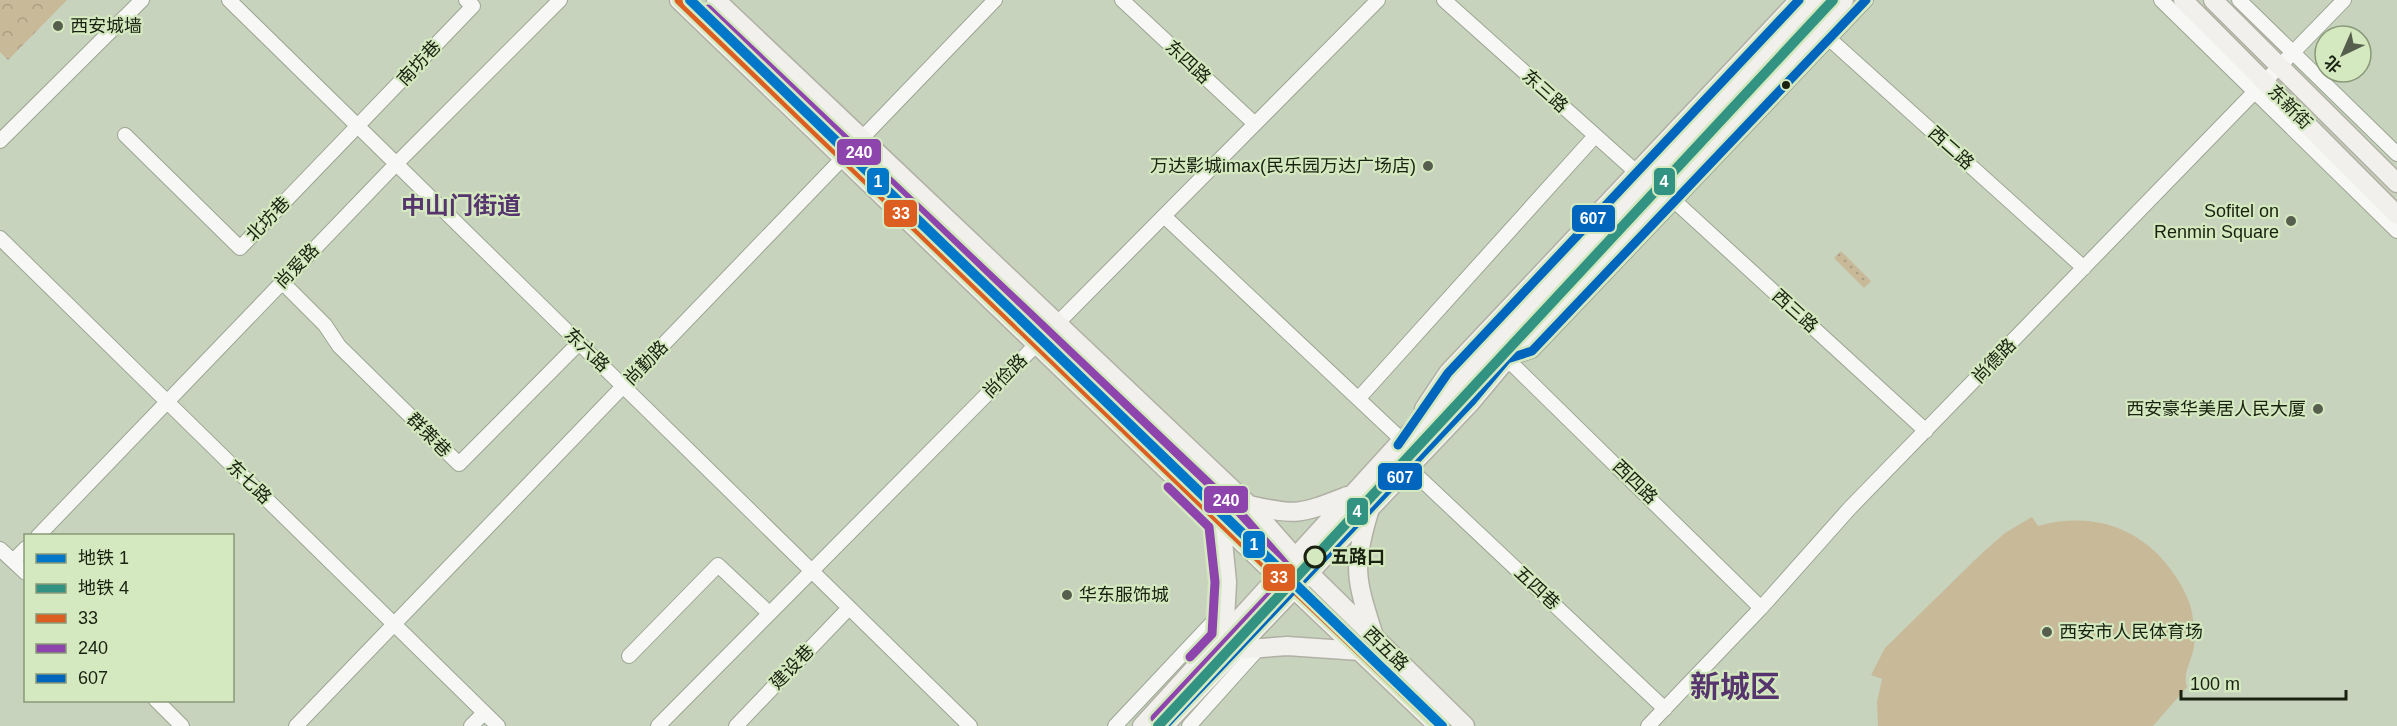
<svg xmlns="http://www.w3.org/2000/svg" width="2397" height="726" viewBox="0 0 2397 726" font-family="Arial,'Noto Sans SC',sans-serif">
	<defs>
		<pattern id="grass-dots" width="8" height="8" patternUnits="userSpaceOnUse" patternTransform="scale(1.5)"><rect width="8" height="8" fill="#c8b999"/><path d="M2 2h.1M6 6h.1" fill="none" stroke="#ab9f83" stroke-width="1.8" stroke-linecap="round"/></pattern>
		<pattern id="park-crowns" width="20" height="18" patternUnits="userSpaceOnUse" patternTransform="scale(1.5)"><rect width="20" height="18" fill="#c8b999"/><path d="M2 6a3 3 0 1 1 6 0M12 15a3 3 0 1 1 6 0" fill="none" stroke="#ab9f83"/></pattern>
	</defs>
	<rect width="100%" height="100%" fill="#c7d3bc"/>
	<path fill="url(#grass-dots)" d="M1841 251 1871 281 1864 288 1834 258Z"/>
	<path fill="url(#park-crowns)" d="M0 0H67L8 60 0 52Z"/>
	<path fill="#c8b999" d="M2032 517 2038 526C2092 511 2142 527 2174 574 2183 587 2192 604 2193 620 2194 628 2195 639 2194 647 2192 660 2182 674 2187 687L2153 726H1878L1877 702 1882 679 1871 675 1885 648 1981 554 2005 533Z"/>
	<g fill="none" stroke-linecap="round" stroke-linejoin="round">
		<defs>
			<path id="minor" d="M229 0 970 726
				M1122 0 1255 124
				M1444 0 1644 179
				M2161 0 2397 231
				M2239 0 2397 154
				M1824 34 2084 268
				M125 135 240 248 473 6 466 0
				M0 141 142 0
				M1668 195 1926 431
				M1164 216 1402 440
				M0 238 498 726
				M282 282 325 325 339 346 459 464 579 343
				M1359 398 1595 136
				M1409 468 1665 709
				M38 536 397 163 560 0
				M0 549 26 573
				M13 561 26 548
				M1761 608 1507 359 1532 351 1866 0
				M629 656 718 565 769 613
				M156 700 182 726
				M296 726 995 0
				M471 726 484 713
				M658 726 1378 0
				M736 726 848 609
				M1115 726 1226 608
				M1189 726 1258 649
				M1648 726 1761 608 1849 509 2344 0"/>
			<path id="major" d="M679 0 1278 577 1293 588 1438 726
				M716 0 1249 505 1308 572 1465 726
				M2183 0 2397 215
				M2213 0 2397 183
				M1424 409 1448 373 1799 0
				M1249 505C1297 516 1301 514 1347 496
				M1369 512C1352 568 1356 579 1373 633
				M1221 521 1227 582 1224 639
				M1235 650 1287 646 1360 651
				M1142 726 1402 440 1460 385 1647 181 1821 0
				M1164 726 1471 402 1507 359 1844 0"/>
		</defs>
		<use href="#minor" stroke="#9ca593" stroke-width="16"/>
		<use href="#major" stroke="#b0b0a5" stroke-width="21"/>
		<use href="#minor" stroke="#f7f8f5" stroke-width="14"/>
		<use href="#major" stroke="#f1f0ec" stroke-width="18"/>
		<defs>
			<path id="bus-1" d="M679 0 1278 577 1293 588 1438 726"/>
			<path id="bus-2" d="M708 9 1240 513 1292 572 1155 718
				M1168 487 1209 527 1215 582 1212 634 1190 657"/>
			<path id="bus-3" d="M1398 445 1448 373 1799 0
				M1164 726 1471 402 1507 359 1532 351 1866 0"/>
		</defs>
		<use href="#bus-1" stroke="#d4e9bf" stroke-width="14"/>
		<use href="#bus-2" stroke="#d4e9bf" stroke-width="14"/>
		<use href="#bus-3" stroke="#d4e9bf" stroke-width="14"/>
		<use href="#bus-1" stroke="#dc5e20" stroke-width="9"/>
		<use href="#bus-2" stroke="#8e44ad" stroke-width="9"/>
		<use href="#bus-3" stroke="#0065bd" stroke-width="9"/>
		<defs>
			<path id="metro-1" d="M690 0 1442 726"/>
			<path id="metro-2" d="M1158 726 1833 0"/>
		</defs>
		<use href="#metro-1" stroke="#d4e9bf" stroke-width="15"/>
		<use href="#metro-2" stroke="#d4e9bf" stroke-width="15"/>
		<use href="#metro-1" stroke="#0077c8" stroke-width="10"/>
		<use href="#metro-2" stroke="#339382" stroke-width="10"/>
	</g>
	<g fill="#565f4d" stroke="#d4e9bf" stroke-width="2">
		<circle cx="58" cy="26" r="6"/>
		<circle cx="1428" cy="166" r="6"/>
		<circle cx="2291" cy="221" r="6"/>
		<circle cx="2318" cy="409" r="6"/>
		<circle cx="1067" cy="595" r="6"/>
		<circle cx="2047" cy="632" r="6"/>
	</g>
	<circle fill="#192111" stroke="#d4e9bf" stroke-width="2" cx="1786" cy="85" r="5"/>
	<circle fill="#d4e9bf" stroke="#192111" stroke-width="3" cx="1315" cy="557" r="10"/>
	<g text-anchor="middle" stroke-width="4.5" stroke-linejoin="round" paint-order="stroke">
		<g font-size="18" fill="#192111" stroke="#d4e9bf" text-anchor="start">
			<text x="70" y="32">西安城墙</text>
			<text x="1416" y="172" text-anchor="end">万达影城imax(民乐园万达广场店)</text>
			<text x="2279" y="217" text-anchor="end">Sofitel on<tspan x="2279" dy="21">Renmin Square</tspan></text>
			<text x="2306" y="415" text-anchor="end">西安豪华美居人民大厦</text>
			<text x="1079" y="601">华东服饰城</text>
			<text x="2059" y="638">西安市人民体育场</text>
		</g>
		<g font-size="18" fill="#192111" stroke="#d4e9bf">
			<text transform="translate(1188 62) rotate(43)" y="6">东四路</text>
			<text transform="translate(419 63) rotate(-47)" y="6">南坊巷</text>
			<text transform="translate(1545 91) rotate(42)" y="6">东三路</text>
			<text transform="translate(2290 107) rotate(45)" y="6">东新街</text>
			<text transform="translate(1951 148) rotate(42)" y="6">西二路</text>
			<text transform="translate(268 219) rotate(-46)" y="6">北坊巷</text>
			<text transform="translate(297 266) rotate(-46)" y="6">尚爱路</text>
			<text transform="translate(1795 311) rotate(42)" y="6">西三路</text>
			<text transform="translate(587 350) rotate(44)" y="6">东六路</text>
			<text transform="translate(1994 361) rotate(-46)" y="6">尚德路</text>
			<text transform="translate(646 363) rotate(-46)" y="6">尚勤路</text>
			<text transform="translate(1005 376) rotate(-45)" y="6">尚俭路</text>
			<text transform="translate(429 435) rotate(45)" y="6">群策巷</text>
			<text transform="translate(249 482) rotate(44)" y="6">东七路</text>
			<text transform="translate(1635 482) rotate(44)" y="6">西四路</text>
			<text transform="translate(1537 588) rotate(43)" y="6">五四巷</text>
			<text transform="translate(1386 649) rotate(44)" y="6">西五路</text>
			<text transform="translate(792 667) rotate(-46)" y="6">建设巷</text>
		</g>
		<g font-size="18" font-weight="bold" fill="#192111" stroke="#d4e9bf" text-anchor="start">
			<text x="1331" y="563">五路口</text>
		</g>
		<g font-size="24" font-weight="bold" fill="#56346e" stroke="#d4e9bf">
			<text x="461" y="214">中山门街道</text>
		</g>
		<g font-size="30" font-weight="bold" fill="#56346e" stroke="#d4e9bf">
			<text x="1735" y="697">新城区</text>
		</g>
	</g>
	<g stroke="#d4e9bf" stroke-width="2">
		<rect x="836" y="138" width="46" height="28" rx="6" fill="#8e44ad"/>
		<rect x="866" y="167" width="24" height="29" rx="6" fill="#0077c8"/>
		<rect x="1653" y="167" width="23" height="29" rx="6" fill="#339382"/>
		<rect x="883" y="199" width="35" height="29" rx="6" fill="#dc5e20"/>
		<rect x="1571" y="204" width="45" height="29" rx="6" fill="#0065bd"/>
		<rect x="1377" y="462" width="46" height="29" rx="6" fill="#0065bd"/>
		<rect x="1203" y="485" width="46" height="29" rx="6" fill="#8e44ad"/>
		<rect x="1346" y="497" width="23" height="29" rx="6" fill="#339382"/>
		<rect x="1242" y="530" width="24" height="29" rx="6" fill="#0077c8"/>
		<rect x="1262" y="563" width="34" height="29" rx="6" fill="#dc5e20"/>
	</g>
	<g font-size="16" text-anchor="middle" font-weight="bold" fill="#fff">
		<text x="859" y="158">240</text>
		<text x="878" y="187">1</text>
		<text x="1664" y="187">4</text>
		<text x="901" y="219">33</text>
		<text x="1593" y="224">607</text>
		<text x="1400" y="483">607</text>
		<text x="1226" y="506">240</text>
		<text x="1357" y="517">4</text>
		<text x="1254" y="550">1</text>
		<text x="1279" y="583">33</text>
	</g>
	<rect x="24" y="534" width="210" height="168" fill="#d4e9bf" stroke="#899979" stroke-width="1.5"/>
	<rect x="36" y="554" width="30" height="9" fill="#0077c8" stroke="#899979" stroke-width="1.5"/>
	<text x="78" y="564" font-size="18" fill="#192111">地铁 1</text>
	<rect x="36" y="584" width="30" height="9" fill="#339382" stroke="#899979" stroke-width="1.5"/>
	<text x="78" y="594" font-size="18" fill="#192111">地铁 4</text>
	<rect x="36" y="614" width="30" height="9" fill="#dc5e20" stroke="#899979" stroke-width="1.5"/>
	<text x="78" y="624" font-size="18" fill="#192111">33</text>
	<rect x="36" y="644" width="30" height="9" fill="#8e44ad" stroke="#899979" stroke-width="1.5"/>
	<text x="78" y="654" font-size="18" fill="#192111">240</text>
	<rect x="36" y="674" width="30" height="9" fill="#0065bd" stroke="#899979" stroke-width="1.5"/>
	<text x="78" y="684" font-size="18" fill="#192111">607</text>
	<g transform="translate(2343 54) rotate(224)"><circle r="28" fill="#d4e9bf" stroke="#899979" stroke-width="1.5"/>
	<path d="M0-4.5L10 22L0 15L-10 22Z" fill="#565f4d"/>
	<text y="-9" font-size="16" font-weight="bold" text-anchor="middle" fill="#192111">北</text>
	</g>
	<path d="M2181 690v9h165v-9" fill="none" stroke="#192111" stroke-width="3"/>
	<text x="2190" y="690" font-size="18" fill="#192111" stroke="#d4e9bf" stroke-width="4.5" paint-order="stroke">100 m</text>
</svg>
